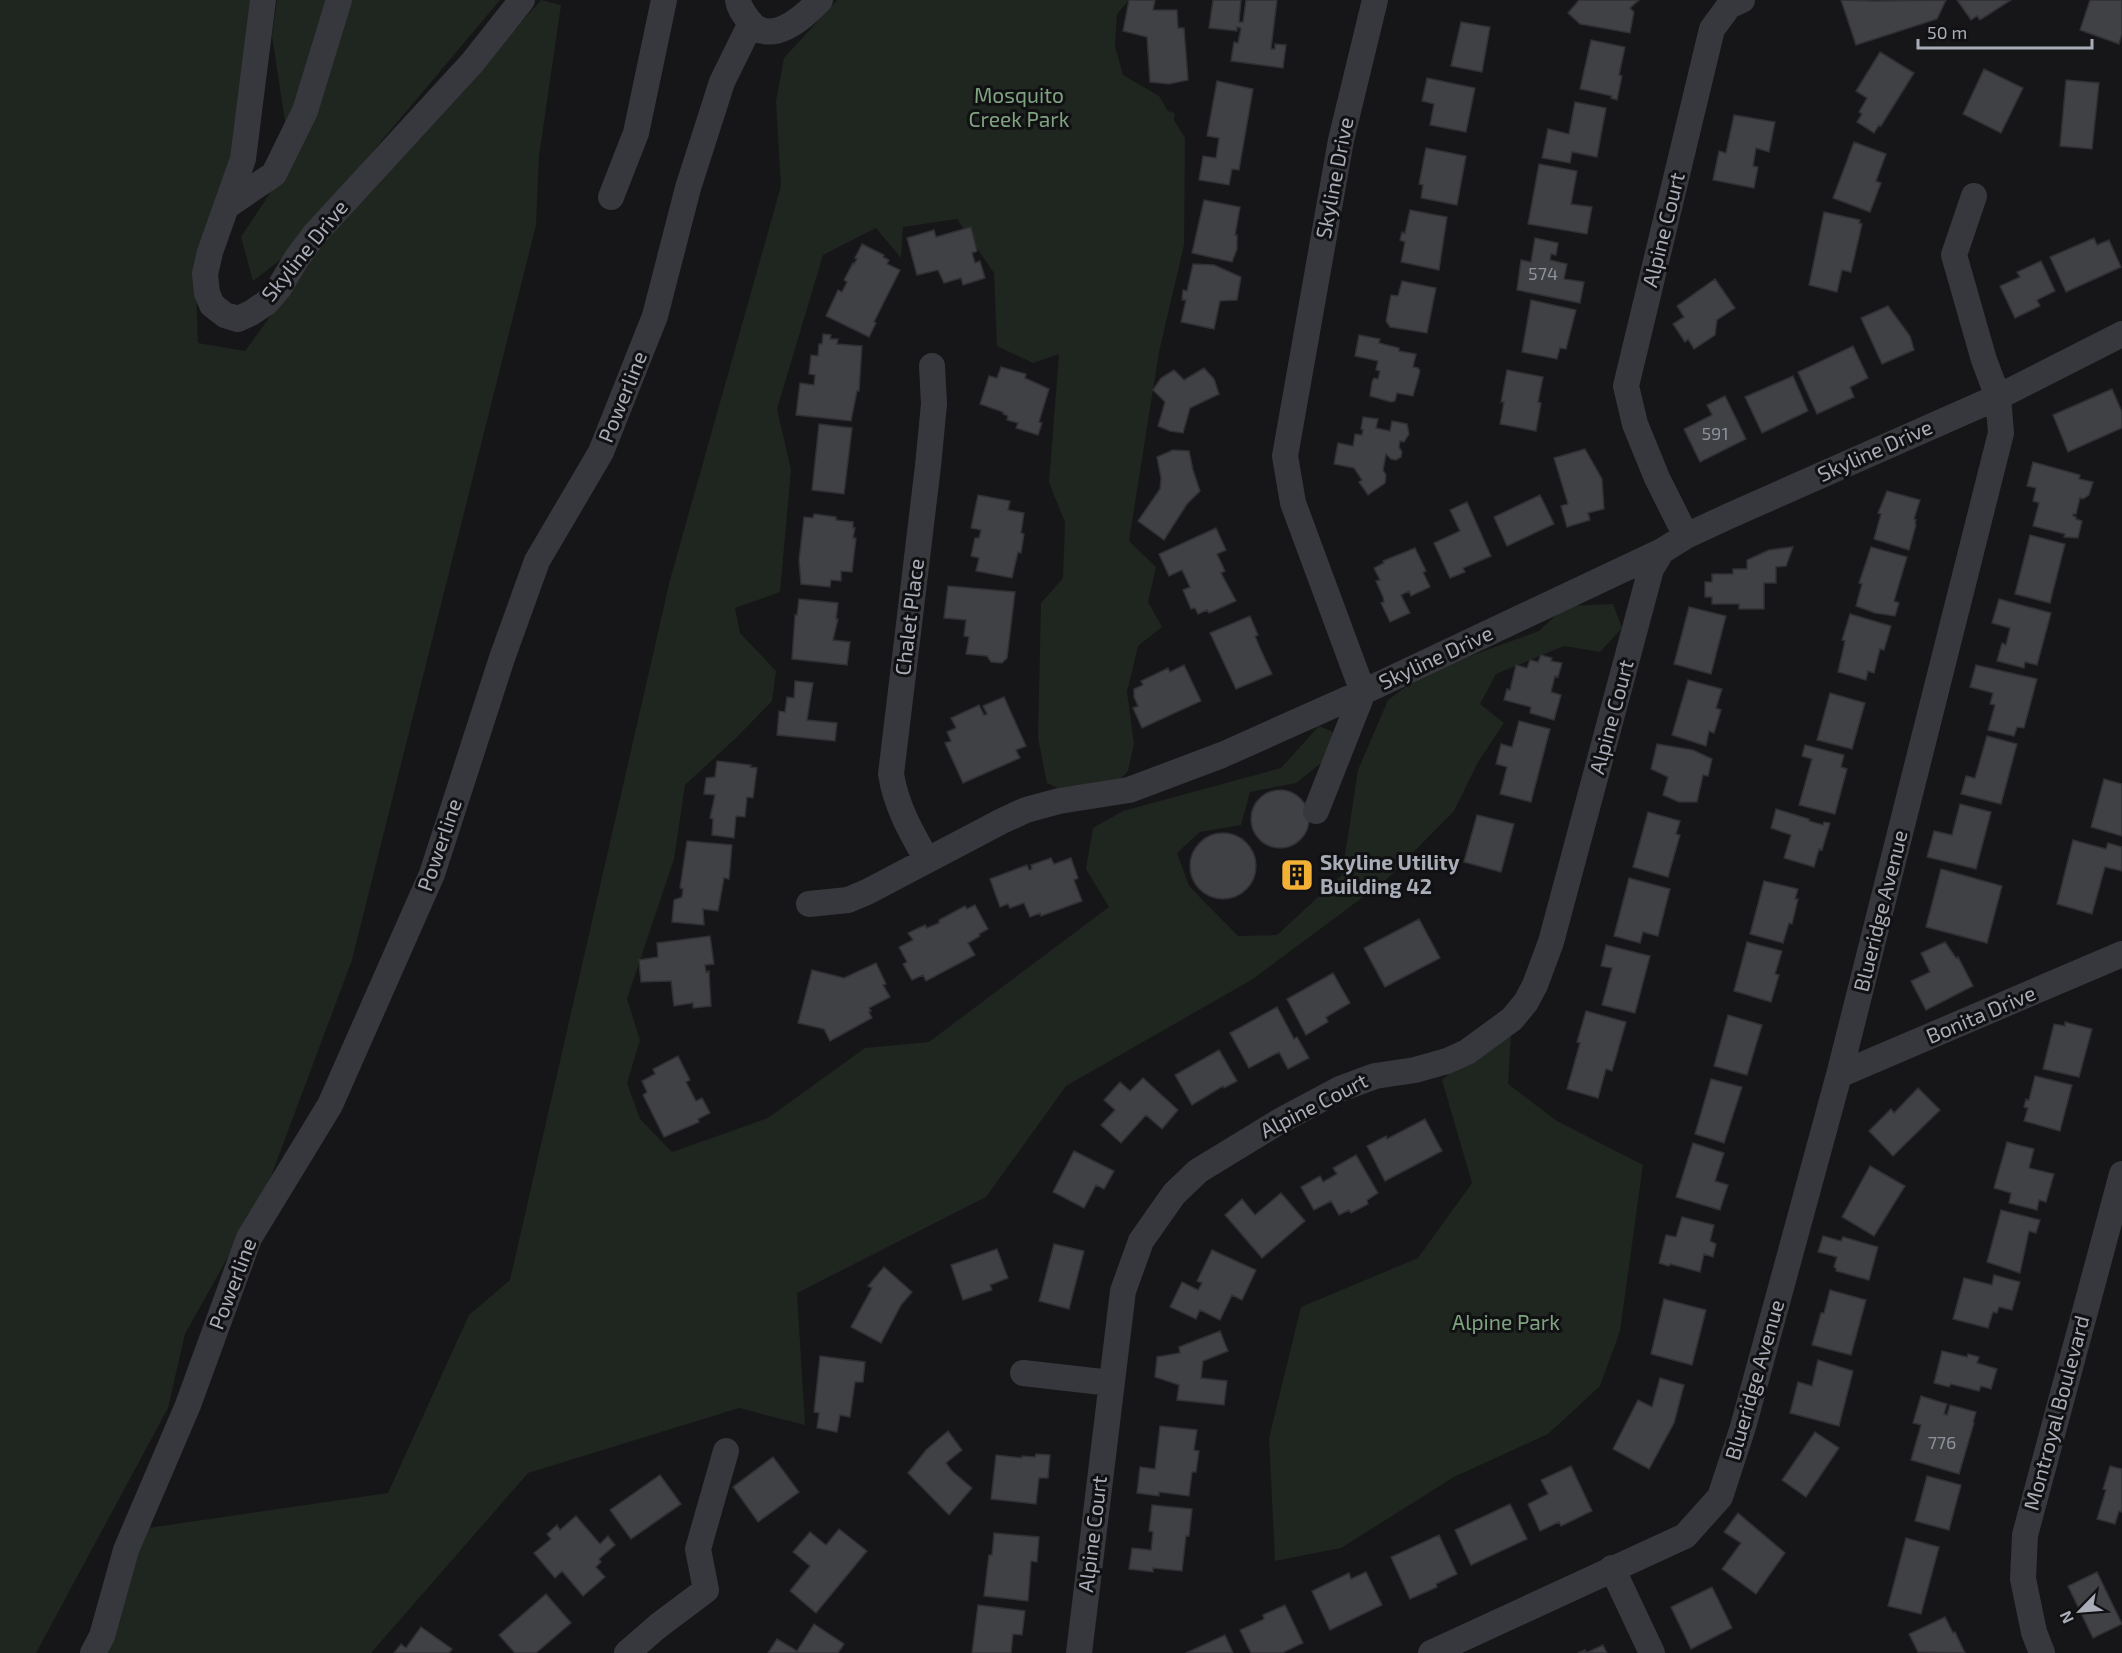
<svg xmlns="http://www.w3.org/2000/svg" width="2122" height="1653" viewBox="0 0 2122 1653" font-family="'Exo 2',sans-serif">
	<rect width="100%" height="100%" fill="#161618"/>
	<path fill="#1e261f" d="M0 0H254L253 48 225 186 196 290 198 343 245 351 325 241 541 0 561 5 539 156 536 225 352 960 267 1187 185 1334 168 1408 36 1653H0Z
		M277 0H500L284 257 253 281 241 237 291 161 272 36Z
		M837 0H1129L1117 14 1115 46 1123 75 1159 96 1168 111 1175 113 1174 120 1185 138 1184 245 1159 352 1129 541 1156 567 1148 602 1162 627 1138 646 1127 692 1134 744 1128 771 1095 806 1047 783 1038 738 1041 603 1063 578 1065 522 1049 483 1059 354 1033 363 997 346 994 273 957 219 903 227 901 258 876 228 823 255 777 409 791 470 780 592 735 608 740 633 776 671 772 701 737 737 685 785 674 859 627 999 640 1040 627 1083 640 1119 672 1152 768 1118 865 1048 929 1042 1109 907 1086 869 1093 828 1123 811 1281 768 1319 726 1333 732 1325 760 1296 783 1250 792 1241 825 1200 832 1177 853 1189 886 1238 936 1277 935 1342 875 1358 770 1388 700 1424 673 1539 631 1566 606 1613 604 1622 628 1600 652 1564 646 1496 674 1480 704 1504 723 1478 762 1454 811 1386 880 1253 979 1066 1086 986 1197 797 1293 805 1425 739 1408 528 1473 371 1653H85L141 1529 388 1493 469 1315 510 1280 670 580 781 186 776 101 784 58Z
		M1512 1019 1508 1084 1557 1121 1643 1165 1620 1331 1600 1386 1548 1434 1454 1477 1341 1548 1275 1561 1269 1438 1301 1307 1418 1258 1472 1183 1442 1080Z"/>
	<path fill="#404145" stroke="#303034" stroke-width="1.5" d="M1129 0H1155L1153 10H1177L1178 28H1184L1188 80 1169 84 1150 82 1147 37 1123 31Z
		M1213 0H1241L1239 22H1243L1246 0H1277L1271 49H1275V44L1286 45 1283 68 1231 61 1234 42 1238 43 1241 28 1237 27V31L1209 28Z
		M1579 0H1639L1630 8 1634 12 1630 33 1580 24 1568 13Z
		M1841 0 1875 1 1946 0 1937 19 1856 45Z
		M1957 0H2011L1980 20 1977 16 1971 20Z
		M2090 0H2122V34L2119 44 2080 30Z
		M1461 22 1490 27 1482 72 1451 66Z
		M1591 40 1625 47 1619 75 1622 76 1617 100 1611 98 1612 96 1580 89Z
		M1880 52 1914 73 1881 126 1879 125 1874 133 1857 122 1862 114 1859 112 1867 98 1856 91Z
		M1984 69 2023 88 2001 133 1963 114Z
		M1427 78 1475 88 1466 132 1430 125 1434 104 1422 101Z
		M2066 80 2099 83 2092 149 2060 146Z
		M1217 81 1253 89 1239 170 1232 169 1229 185 1199 180 1203 156 1216 158 1219 138 1207 136Z
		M1575 102 1606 108 1597 157 1572 152 1570 163 1542 158 1548 129 1569 134Z
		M1734 115 1775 122 1769 152 1756 148 1753 166 1758 167 1754 188 1713 180 1719 151 1726 153Z
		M1854 142 1886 154 1876 181 1881 183 1870 212 1833 198Z
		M1426 148 1466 156 1457 205 1421 198 1423 185 1419 184Z
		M1539 164 1577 171 1571 204 1592 207 1587 234 1528 224Z
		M1204 200 1240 207 1235 235H1237V249L1232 262 1192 253Z
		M1410 210 1447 217 1439 270 1401 262 1405 242 1400 240 1402 232 1405 233Z
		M1824 212 1860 220 1859 223 1862 224 1851 272 1842 270 1837 292 1809 285Z
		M971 227 977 251 972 253 975 263 980 261 985 278 963 285 961 278 944 283 938 270 917 275 907 238 934 230 936 237Z
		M1535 238 1558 243 1556 255 1551 254 1550 260 1567 264 1564 279 1584 282 1580 303 1517 290 1521 260 1531 262Z
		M2094 238 2097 245 2109 240 2121 267 2066 292 2050 257Z
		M862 244 884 255 883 257 889 260 887 264 900 270 874 322 876 323 869 337 826 316 838 290 842 292 847 282 844 280 853 263 854 264 857 259 855 258Z
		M2041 261 2055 291 2037 300 2040 306 2015 318 2000 286 2020 277 2017 272Z
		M1193 264 1214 265 1241 277 1237 300 1220 301 1214 329 1181 322 1186 300H1182L1183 290 1187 291Z
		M1715 279 1735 308 1717 320 1715 335 1694 349 1688 339 1685 342 1673 324 1684 317 1677 306Z
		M1402 281 1436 288 1427 333 1390 327 1386 321 1391 295 1398 296Z
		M1531 300 1576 310 1566 349 1560 348 1557 359 1522 352Z
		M1888 306 1910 336 1914 350 1882 364 1861 318Z
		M823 334 831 335 830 339H838L837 344 862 346 859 391H857L851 421 796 415 800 383 814 385 815 375 809 374 811 355 818 356 819 344H822Z
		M1359 335 1380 339 1379 343 1399 348V351L1416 354 1413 367 1418 368 1420 371 1413 396 1397 393 1395 401 1391 402 1370 396 1372 382 1374 378 1378 379 1380 371 1376 370 1378 361 1355 356Z
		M1853 346 1868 378 1850 387 1854 397 1817 414 1798 372Z
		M1001 367 1026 374 1025 378 1049 389 1039 422 1042 423 1038 435 1016 428 1018 423 1007 420 1008 416 1003 414V412L980 404 989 376 997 378Z
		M1204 368 1214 379 1219 394 1190 408 1183 433 1170 431 1158 426 1165 402 1153 390 1161 378 1174 370 1184 380Z
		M1507 370 1543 377 1538 402 1541 403 1536 431 1500 424 1504 402H1501Z
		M1793 376 1808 411 1762 433 1745 397Z
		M2112 389 2122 412V428L2068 452 2053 415Z
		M1725 396 1746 439 1700 462 1684 429 1712 415 1707 405Z
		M1363 417 1378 419 1376 428 1390 431 1392 421 1407 424 1409 434 1404 442 1400 441 1399 447 1402 452 1401 457 1396 460 1391 459 1386 454 1383 470 1386 475 1385 483 1368 495 1359 482 1362 480 1354 468 1334 464 1338 443 1353 446 1355 434 1362 435 1363 430 1361 429Z
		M819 424 852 428 844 494 812 490Z
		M1585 449 1602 479 1604 509 1588 513 1590 520 1567 527 1561 506 1568 504 1554 458Z
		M1173 450 1189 451 1193 470 1200 491 1187 504 1164 540 1138 521 1160 489 1161 478 1157 457Z
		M2033 462 2080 475 2079 479 2093 482 2089 495 2083 499 2080 498 2076 514H2073V516L2076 517V519L2082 521 2078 538 2064 537 2065 534 2033 526 2039 503 2033 501 2036 488 2027 486Z
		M1887 491 1920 500 1914 519 1916 520 1915 524 1916 525 1909 550 1874 539 1881 514 1878 513Z
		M978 495 1010 501 1008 510 1024 513 1021 533 1024 534 1021 553 1018 552 1012 578 976 571 979 558 971 556 975 538H979L981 530 971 528Z
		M1540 495 1554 524 1507 546 1494 517Z
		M1467 502 1491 556 1463 568 1465 572 1450 578 1434 543 1460 531 1450 510Z
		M814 514 836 517V520L853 522V528H855L853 538H856L852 572 841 571V581L831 580 830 587 801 584 799 560 804 517 813 518Z
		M1216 528 1226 550 1217 554 1225 571 1221 573 1236 601 1209 613 1207 610 1198 614 1195 608 1191 609 1183 590 1190 587 1182 570 1169 576 1159 554Z
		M2030 535 2065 544 2050 603 2015 594Z
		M1793 547 1786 566 1776 567V583H1764V609H1739V604H1712V597H1705V582H1712V574H1733V569H1747V560L1769 550Z
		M1871 547 1907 557 1894 601 1899 603 1895 616 1875 613 1856 606 1862 584 1859 583Z
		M1415 548 1426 571 1423 572 1430 587 1411 596 1409 591 1401 595 1410 613 1390 622 1381 603 1384 602 1383 597 1376 581 1380 580 1374 568 1384 563 1383 561Z
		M948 586 1015 592 1007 658 1002 663 991 662 987 656 966 654 969 637 964 636 966 620 944 618Z
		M799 599 838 603 836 619H838L833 640 850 642 847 665 792 659 795 615H797Z
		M1999 599 2051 613 2037 665 2025 662 2024 668 1997 661 2002 643 2006 645 2010 628 1992 623Z
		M1689 607 1726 616 1711 674 1674 664Z
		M1850 614 1891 626 1884 650 1880 649 1874 673 1868 671 1866 680 1838 672 1845 641 1842 640Z
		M1250 616 1258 635 1255 636 1260 648 1272 674 1236 689 1210 633Z
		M1541 655 1552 658 1551 661 1562 663 1558 677 1555 676 1551 692 1561 695 1554 720 1530 713 1531 707 1504 700 1507 689 1510 690 1516 665 1527 668 1530 660 1538 662Z
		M1184 665 1201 701 1142 728 1133 708 1138 706 1134 697V689L1143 685 1141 681 1168 668 1170 672Z
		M1976 665 2037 679 2024 728 2017 727 2014 736 1988 730 1995 705 1990 704 1993 693 1970 687Z
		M1688 680 1722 689 1716 708 1721 710 1714 733 1709 731 1706 746 1672 735Z
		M795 681 813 683 807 720 837 723 835 741 777 735 779 711 785 712 787 697 794 698Z
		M1830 693 1865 703 1852 749 1817 740Z
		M1004 697 1026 746 1016 750 1020 758 963 783 945 743 951 741 947 732 956 728 951 718 979 705 984 715 987 714 983 706Z
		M1519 721 1550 729 1531 802 1500 794 1507 767 1496 764 1501 744 1512 747Z
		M1987 736 2017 744 2001 804 1961 794 1966 776 1975 778Z
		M1657 744 1693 750 1712 759 1708 776 1703 775 1697 802H1679L1663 795 1668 777 1651 769Z
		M1805 745 1844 755 1841 767 1847 769 1835 814 1799 805 1812 759 1802 756Z
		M717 761 751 765 750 767 757 768 753 798 747 797 745 817 736 816 734 838 712 835 713 819 710 818 715 795 704 794 706 778 715 777Z
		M2104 779 2122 784V836L2091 827Z
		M1251 819a29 29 0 1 1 58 0a29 29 0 1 1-58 0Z
		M1960 804 1991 812 1976 869 1927 857 1934 831 1952 835Z
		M1776 809 1809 819V821L1823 825 1824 822 1830 823 1822 850 1819 849 1814 867 1784 858 1791 835 1771 828Z
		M1648 812 1680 821 1676 834 1680 835 1668 877 1633 867Z
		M1477 815 1514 824 1501 872 1464 862Z
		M1190 866a33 33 0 1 1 66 0a33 33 0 1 1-66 0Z
		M2073 840 2106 849 2108 843 2122 847V871L2105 867 2092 914 2057 904Z
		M687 841 732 845 729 879 724 878 718 911 703 909 704 925 672 922 674 900 682 897 683 889 680 888Z
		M1051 858 1054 864 1071 858 1078 878 1074 880 1082 901 1041 916 1040 913 1030 917 1024 903 1010 908 1008 904 1000 907 990 879 1027 865 1029 870 1032 869 1031 865Z
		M1303 864 1309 878 1291 886 1285 873Z
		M1941 869 2002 886 1987 943 1926 927Z
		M1629 878 1670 889 1658 936 1643 932 1640 943 1614 936Z
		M1764 881 1798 889 1795 899H1798L1792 924 1789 923 1783 943 1750 934Z
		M975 905 988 929 979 934 980 936 968 943 975 955 926 981 923 975 912 980 903 964 907 962 899 947 913 940 908 933 925 925 927 928 939 923V920L965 906 967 909Z
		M1419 919 1440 958 1385 987 1364 948Z
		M710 936 714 964 705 965 706 972 709 971 711 1006 693 1008V1003L674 1006 671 981 641 982 639 960 658 957 657 943Z
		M1747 942 1782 951 1775 974 1779 975 1771 1002 1734 991Z
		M1945 942 1956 958 1958 957 1973 986 1926 1010 1911 981 1930 972 1921 953Z
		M1606 945 1650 956 1635 1013 1602 1005 1612 968 1601 966Z
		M876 963 886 984 883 985 890 997 869 1008 871 1011 869 1012 872 1018 830 1041 824 1029 798 1023 812 970 844 978Z
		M1333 973 1350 1003 1326 1017 1328 1022 1306 1035 1287 999Z
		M1277 1007 1294 1039 1297 1037 1309 1058 1288 1069 1279 1052 1249 1068 1230 1033Z
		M1586 1011 1626 1022 1612 1071 1606 1069 1598 1098 1567 1089 1580 1043 1577 1042Z
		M1728 1015 1762 1025 1747 1075 1714 1066Z
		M2065 1022 2092 1029 2079 1077 2043 1069 2054 1024 2065 1026Z
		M1219 1050 1237 1081 1224 1088 1223 1086 1192 1105 1175 1075Z
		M678 1056 690 1080 686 1082 696 1101 702 1098 710 1113 698 1119 699 1122 664 1137 643 1095 647 1092 642 1081 655 1074 653 1069Z
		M2035 1076 2072 1085 2060 1131 2024 1121 2028 1108 2024 1107 2026 1099 2029 1100Z
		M1143 1078 1178 1110 1162 1129 1146 1115 1121 1143 1101 1125 1115 1110 1104 1100 1120 1082 1130 1091Z
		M1711 1079 1742 1087 1724 1143 1695 1134Z
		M1918 1088 1940 1110 1893 1156 1869 1131 1891 1109 1894 1113Z
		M1425 1119 1442 1151 1385 1181 1367 1146 1386 1136 1387 1139Z
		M2007 1142 2034 1149 2029 1168 2054 1174 2046 1202 2039 1200 2037 1210 2009 1203 2011 1193 1994 1188Z
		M1693 1143 1724 1153 1715 1181 1728 1185 1720 1210 1676 1197Z
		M1074 1151 1114 1171 1104 1189 1096 1185 1084 1208 1053 1192Z
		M1356 1155 1378 1193 1367 1200 1368 1204 1351 1213 1349 1210 1339 1215 1331 1201 1314 1210 1301 1187 1320 1176 1323 1182 1337 1174 1333 1168Z
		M1870 1166 1905 1186 1874 1236 1842 1217Z
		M1281 1193 1305 1221 1262 1258 1225 1215 1242 1199 1255 1215Z
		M2001 1210 2040 1220 2036 1233 2029 1231 2020 1273 1987 1262Z
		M1682 1217 1714 1225 1710 1241 1716 1244 1713 1257 1704 1254 1700 1272 1670 1264 1669 1266 1659 1263 1666 1235 1676 1237Z
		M1823 1236 1841 1241 1843 1237 1878 1247 1869 1280 1836 1271V1268L1834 1267 1837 1257 1818 1252Z
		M1054 1244 1084 1251 1069 1309 1039 1301Z
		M997 1249 1008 1278 990 1285 992 1290 963 1300 951 1265Z
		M1212 1250 1256 1270 1242 1300 1232 1295 1220 1320 1200 1310 1196 1319 1170 1307 1182 1282 1198 1290 1202 1283 1197 1281Z
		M884 1267 912 1292 901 1305 881 1343 851 1327 872 1288 868 1286Z
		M1994 1275 2020 1282 2012 1310 1999 1307 1997 1313 1993 1312 1988 1328 1953 1319 1964 1278 1992 1285Z
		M1830 1290 1866 1300 1851 1355 1812 1345 1821 1313H1824Z
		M1664 1299 1706 1310 1692 1365 1651 1354Z
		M1220 1331 1228 1351 1203 1361 1201 1378 1227 1381 1224 1405 1177 1400 1179 1385 1155 1377 1157 1357 1180 1353 1179 1347Z
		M1942 1351 1967 1357 1968 1354 1979 1357 1977 1363 1997 1369 1991 1389 1981 1386 1979 1391 1951 1384 1949 1387 1934 1383Z
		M820 1356 865 1362 863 1382H855L850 1417 840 1415 837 1432 817 1428 819 1413 814 1412Z
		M1818 1360 1853 1371 1839 1426 1790 1413 1798 1382 1812 1386Z
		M1660 1378 1684 1385 1674 1423 1649 1469 1613 1449 1638 1400 1652 1407Z
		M1921 1396 1947 1404 1944 1414 1947 1415 1950 1405 1976 1412 1973 1422 1974 1423 1959 1474 1911 1460 1921 1425 1913 1423Z
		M1160 1426 1197 1430 1194 1450 1199 1451 1196 1472H1192L1189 1496 1159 1492V1496L1137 1493 1140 1467 1155 1469Z
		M948 1431 962 1450 946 1463 952 1471 972 1488 949 1515 908 1473 926 1450Z
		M1815 1432 1839 1448 1806 1497 1782 1480Z
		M1036 1454 1050 1455 1048 1478H1039L1036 1504 991 1499 996 1455 1022 1458V1456L1035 1457Z
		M773 1457 799 1492 758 1522 733 1487Z
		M1571 1466 1592 1511 1561 1526 1559 1522 1540 1531 1528 1504 1548 1494 1541 1480Z
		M2110 1466 2122 1469V1512L2119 1511 2115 1524 2097 1519 2106 1490 2103 1489Z
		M660 1475 681 1504 631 1539 610 1510Z
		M1927 1476 1961 1485 1949 1530 1915 1521Z
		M1510 1504 1527 1539 1471 1565 1455 1530Z
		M1152 1505 1192 1509 1189 1536H1186L1182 1571 1153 1568V1572L1129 1569 1132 1548 1151 1550 1153 1532 1149 1531Z
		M1738 1513 1785 1553 1756 1594 1722 1569 1741 1543 1724 1532Z
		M576 1516 600 1544 608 1536 615 1545 599 1559 601 1562 596 1567 605 1577 583 1596 562 1571 555 1578 534 1553 551 1539 547 1534 557 1525 560 1530Z
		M839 1529 867 1551 816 1613 790 1591 810 1566 793 1552 810 1532 826 1545Z
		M994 1533 1039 1537 1037 1562 1031 1561 1028 1601 984 1596 989 1555H992Z
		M1439 1535 1457 1574 1436 1584 1437 1587 1410 1599 1391 1557Z
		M1906 1538 1939 1547 1921 1614 1888 1606Z
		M1366 1572 1382 1605 1330 1630 1312 1591 1349 1573 1351 1579Z
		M2097 1572 2122 1624 2093 1638 2068 1586Z
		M1712 1587 1732 1628 1691 1649 1671 1607Z
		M546 1594 571 1623 536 1653H515L499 1635Z
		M978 1605 1025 1611 1022 1635 1013 1634 1011 1653H972Z
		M1285 1605 1303 1643 1282 1653H1251L1240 1630 1264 1619 1263 1615Z
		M1945 1617 1953 1633 1955 1632 1965 1653 1918 1652 1909 1634Z
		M814 1624 844 1644 838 1653H768L777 1639 797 1651Z
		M421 1627 452 1649 449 1653H394L401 1644 406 1648Z
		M1225 1635 1233 1653H1186Z
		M1603 1645 1607 1653H1578L1585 1650 1586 1653Z"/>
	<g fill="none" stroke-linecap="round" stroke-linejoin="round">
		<path stroke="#37383d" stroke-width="26" d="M263 0 243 159 210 252 205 274 207 293 212 305 225 315 238 319 251 313 266 303 279 288 297 258 314 235 472 63 522 0
			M738 0C739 8 744 14 749 21 770 48 804 17 820 0
			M611 197 636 133 664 0
			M227 206 274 174 305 111 339 0
			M1686 536 1657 478 1635 424 1626 386 1712 29 1729 6 1742 0
			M1363 692 1293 503 1285 456 1341 140 1375 0
			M1316 811 1363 692
			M927 860C911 832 896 806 891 774L928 466 934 404 932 366
			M809 904 848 900 867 892 1002 821 1026 810 1059 801 1129 790 1222 755 1363 692 1662 551 1686 536 1729 516 1998 397 2122 334
			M1839 1075 2122 954
			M1023 1373 1111 1383
			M1612 1568 1652 1653
			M93 1653 102 1636 126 1550 188 1405 249 1238 330 1105 432 874 502 658 537 561 601 452 655 316 688 188 722 82 751 23
			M627 1653 658 1626 706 1590 698 1549 726 1451
			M1079 1653 1123 1291 1141 1241 1174 1194 1198 1171 1280 1121 1340 1089 1375 1076 1415 1070 1447 1061 1467 1052 1512 1019 1526 1002 1535 985 1551 942 1651 569 1662 551
			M1431 1653 1685 1536 1720 1497 1743 1427 1839 1075 2001 433 1998 397 1984 360 1954 255 1974 196
			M2042 1653 2034 1632 2023 1579 2025 1535 2122 1174"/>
	</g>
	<defs>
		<symbol id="building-square" viewBox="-11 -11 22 22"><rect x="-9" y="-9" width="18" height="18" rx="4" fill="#f2b134" stroke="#111113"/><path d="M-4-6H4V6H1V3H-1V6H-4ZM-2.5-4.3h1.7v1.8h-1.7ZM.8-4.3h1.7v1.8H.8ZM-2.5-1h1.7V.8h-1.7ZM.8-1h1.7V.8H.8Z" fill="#111"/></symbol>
	</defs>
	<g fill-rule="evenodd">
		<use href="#building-square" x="1278" y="856" width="38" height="38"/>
	</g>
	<g text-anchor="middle" stroke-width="6" stroke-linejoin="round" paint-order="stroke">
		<g font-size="18" fill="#8e929b">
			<text x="1543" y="280">574</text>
			<text x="1715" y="440">591</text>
			<text x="1942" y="1449">776</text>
		</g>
		<g font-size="21" fill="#7fa381" stroke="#111113">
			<text x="1019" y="103">Mosquito<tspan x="1019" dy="24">Creek Park</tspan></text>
			<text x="1506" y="1330">Alpine Park</text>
		</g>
		<g font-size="21" fill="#a8adb8" stroke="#111113">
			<text transform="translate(1335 178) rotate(-79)" y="7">Skyline Drive</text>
			<text transform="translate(1664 230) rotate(-76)" y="7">Alpine Court</text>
			<text transform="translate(305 251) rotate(-51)" y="7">Skyline Drive</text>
			<text transform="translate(623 397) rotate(-68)" y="7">Powerline</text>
			<text transform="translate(1875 451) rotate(-24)" y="7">Skyline Drive</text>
			<text transform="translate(910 617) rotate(-83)" y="7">Chalet Place</text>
			<text transform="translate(1436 658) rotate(-25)" y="7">Skyline Drive</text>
			<text transform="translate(1612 717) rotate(-75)" y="7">Alpine Court</text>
			<text transform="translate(440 845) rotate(-71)" y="7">Powerline</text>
			<text transform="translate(1881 911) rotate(-76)" y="7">Blueridge Avenue</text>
			<text transform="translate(1981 1015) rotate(-23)" y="7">Bonita Drive</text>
			<text transform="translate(1314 1106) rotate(-27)" y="7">Alpine Court</text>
			<text transform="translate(233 1284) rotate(-69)" y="7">Powerline</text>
			<text transform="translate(1755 1380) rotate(-74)" y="7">Blueridge Avenue</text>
			<text transform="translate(2057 1413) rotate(-75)" y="7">Montroyal Boulevard</text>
			<text transform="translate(1093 1534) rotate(-83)" y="7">Alpine Court</text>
		</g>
		<g font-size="21" font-weight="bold" fill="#a8adb8" stroke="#111113" text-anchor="start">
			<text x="1320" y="870">Skyline Utility<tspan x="1320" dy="24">Building 42</tspan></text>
		</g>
	</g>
	<g transform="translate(2080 1611) rotate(245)" stroke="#111113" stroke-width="4.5" paint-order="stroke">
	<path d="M0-4.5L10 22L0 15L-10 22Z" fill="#a8adb8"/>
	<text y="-9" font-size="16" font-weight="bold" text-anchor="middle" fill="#a8adb8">N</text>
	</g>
	<path d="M1918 39v9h174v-9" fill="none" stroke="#a8adb8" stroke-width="3"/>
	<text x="1927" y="39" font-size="18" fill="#a8adb8" stroke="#111113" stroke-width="4.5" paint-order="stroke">50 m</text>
</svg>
